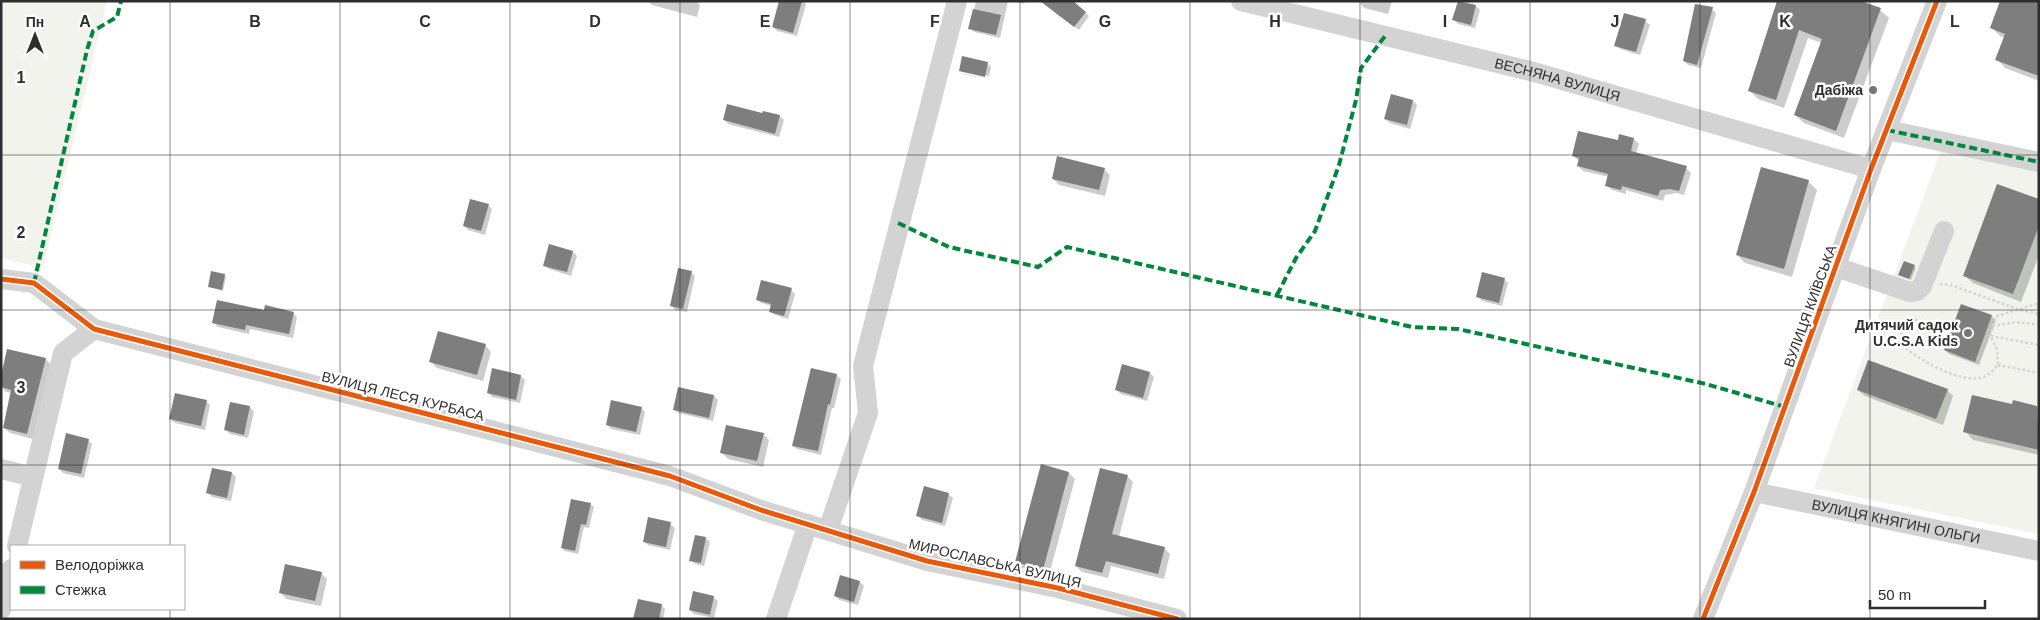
<svg xmlns="http://www.w3.org/2000/svg" width="2040" height="620" viewBox="0 0 2040 620" font-family="Arial,sans-serif">
	<rect width="100%" height="100%" fill="#fff"/>
	<path fill="#f1f3ec" d="M1 1H107L43 268 1 258Z
		M1942 148 2039 168V534L1814 488Z"/>
	<path fill="#0003" d="M648 1H697L700 5 697 17 652 5Z
		M780 1H803L806 4 797 36 777 31 773 27Z
		M976 1H1008L1000 38 974 32 970 28Z
		M1014 1H1025L1024 4Z
		M1361 1H1392L1388 14 1364 8 1360 3Z
		M2039 1V81L2005 68 1997 59 2005 38 2000 36 1992 28Z
		M1476 6 1480 10 1475 28 1458 24 1454 20Z
		M1712 9 1716 13 1701 68 1688 65 1684 61Z
		M1880 10 1889 18 1844 138 1804 123 1795 115 1822 43 1808 38 1784 108 1758 99 1750 91 1772 20Z
		M1054 12H1085L1089 16 1079 30Z
		M1645 21 1650 25 1640 55 1620 49 1616 45Z
		M987 63 991 67 989 76 963 70V73L989 80 964 74 960 70Z
		M1392 96 1413 101 1417 105 1410 129 1390 123 1385 119Z
		M764 112 780 116 784 120 779 137 728 124 724 119 763 114Z
		M1634 139 1639 144 1636 153 1686 168 1691 173 1684 195 1676 193 1665 195 1663 201 1626 190V194L1612 190 1607 186 1609 177 1583 171 1578 166 1579 161 1573 156 1619 141Z
		M1104 169 1110 175 1105 196 1059 185 1053 179Z
		M1808 181 1817 190 1792 277 1745 263 1737 255Z
		M2039 201V255L2021 302 1973 283 1964 275Z
		M488 205 492 209 485 235 468 230 464 226Z
		M573 252 577 256 571 276 549 269 545 265Z
		M1914 266 1916 268 1911 280 1900 275Z
		M691 272 695 276 687 312 675 310 671 305Z
		M225 275 226 277 223 291 209 286Z
		M1504 279 1508 283 1502 306 1482 301 1478 297Z
		M791 290 795 294 788 319 775 315 771 311 772 306 761 303 757 299Z
		M265 312 293 313 297 317 293 338 250 329 249 334 218 327 214 323Z
		M1991 316 1996 320 1979 365 1949 354 1945 350Z
		M485 345 491 352 483 381 437 368 431 362Z
		M8 350 46 359 51 365 33 439 10 433 4 428 12 393 6 392 1 387Z
		M1150 373 1154 377 1147 401 1121 394 1116 390Z
		M836 375 841 379 834 408H832L821 455 797 449 793 445Z
		M521 376 525 380 520 403 492 397 488 393Z
		M1858 390H1947L1953 396 1943 425 1865 396Z
		M714 396 718 400 713 421 678 413 674 409Z
		M206 401 210 405 205 430 175 423 170 419Z
		M231 403 250 407 254 412 248 438 230 434 226 430Z
		M2013 406 2037 407 2039 409V455L1973 440 1965 431Z
		M641 408 645 412 640 435 611 429 607 425Z
		M763 434 769 440 763 467 728 459 722 453Z
		M88 440 92 444 84 478 63 473 59 469Z
		M1042 466 1069 473 1075 479 1049 575 1022 568 1016 562Z
		M232 473 236 477 231 501 212 497 208 493Z
		M1127 476 1133 482 1119 537 1164 548 1170 554 1164 579 1111 566 1108 578 1082 572 1076 566Z
		M948 494 953 498 945 526 922 520 918 516Z
		M590 504 594 507 589 528 584 527 578 554 565 551 562 548Z
		M670 524 675 528 670 550 648 545 644 541Z
		M706 538 710 542 704 566 695 564 691 560Z
		M321 573 327 579 321 606 286 599 280 592Z
		M860 582 864 586 858 605 839 600 835 596Z
		M713 597 718 601 714 618 694 614 690 610Z
		M661 605 665 609 663 619H634Z"/>
	<path fill="#7e7e7e" d="M779 1H802L793 33 772 27Z
		M1040 1H1073L1086 12 1074 27Z
		M1458 1 1476 5 1471 25 1452 20Z
		M1777 1H1861L1881 8 1836 131 1794 115 1822 39 1799 30 1776 100 1748 91Z
		M2000 1H2039V76L1995 60 2005 34 1990 28Z
		M1695 4 1713 7 1697 65 1683 61Z
		M973 9 1001 15 996 35 968 29Z
		M1624 13 1646 19 1636 52 1614 46Z
		M962 56 988 62 985 77 959 71Z
		M1391 94 1413 100 1407 125 1384 119Z
		M727 104 762 113 763 111 780 115 775 134 723 120Z
		M1578 131 1618 140 1619 134 1634 138 1631 151 1687 166 1679 191 1670 189 1660 190 1658 196 1622 186 1621 190 1605 186 1608 174 1577 166 1579 158 1572 156Z
		M1057 156 1105 168 1099 190 1052 179Z
		M1761 167 1809 180 1784 269 1736 255Z
		M1997 184 2039 199V226L2013 294 1963 276Z
		M470 199 489 204 481 231 463 226Z
		M549 244 573 251 567 272 543 266Z
		M1904 261 1915 265 1909 279 1898 275Z
		M678 268 692 271 683 309 670 306Z
		M211 271 225 274 222 290 208 287Z
		M1482 272 1505 278 1499 303 1476 297Z
		M761 280 792 288 784 316 769 312 771 304 756 300Z
		M217 300 264 310 265 305 294 312 289 334 246 325 245 330 212 323Z
		M1961 304 1992 315 1975 362 1944 350Z
		M438 331 486 344 477 375 429 362Z
		M7 349 46 358 27 434 3 428 11 390 1 387V376Z
		M1868 360 1948 389 1936 419 1857 390Z
		M1122 364 1150 372 1143 398 1115 390Z
		M492 368 521 375 516 400 487 393Z
		M811 368 837 374 830 405 828 404 818 451 792 446Z
		M678 387 714 395 709 418 673 410Z
		M175 393 207 400 201 426 169 419Z
		M1972 395 2012 404 2013 400 2037 406 2039 450 1963 432Z
		M611 400 642 407 636 432 606 425Z
		M230 402 250 406 244 435 224 430Z
		M726 425 764 433 757 461 720 453Z
		M66 433 89 439 81 474 58 469Z
		M1041 464 1069 472 1043 570 1015 562Z
		M212 468 232 472 227 498 206 493Z
		M1100 468 1128 475 1112 534 1165 547 1158 574 1106 561 1102 573 1075 566Z
		M924 486 949 493 942 523 916 516Z
		M571 499 591 503 586 525 581 524 575 551 561 548Z
		M648 517 671 522 666 547 643 542Z
		M695 535 706 537 701 563 689 561Z
		M285 564 322 572 315 601 279 593Z
		M840 575 860 581 854 602 834 596Z
		M693 591 714 596 710 615 689 610Z
		M638 599 662 604 659 619H633Z"/>
	<g fill="none" stroke-linecap="round" stroke-linejoin="round">
		<path stroke="#d3d3d3" stroke-width="2.5" stroke-dasharray="2.5 2.5" stroke-linecap="butt" d="M1940 284 1951 285 2017 309 2039 314
			M1993 326 1997 316 2039 303
			M1949 334 1922 321 1908 318 1905 321 1899 343C1917 358 1955 382 1980 378 1988 377 1993 370 1998 365L1997 349 1990 336 1993 326 2016 322 2039 325
			M1991 336 2039 345
			M1998 365 2039 373"/>
		<g stroke="#d3d3d3" stroke-width="20">
			<path id="s1" d="M1241 1 1534 72 1871 169"/>
			<path d="M1887 130 2039 162"/>
			<path d="M1836 267 1910 292 1917 291 1922 286 1944 231"/>
			<path d="M1 279 34 283 94 329 670 476 761 510 927 561 1058 588 1177 619"/>
			<path d="M1 469 33 477"/>
			<path id="s2" d="M1754 492 2039 551"/>
			<path d="M828 530 868 413 863 366 957 1"/>
			<path d="M17 546 63 353 94 329"/>
			<path d="M1 610 11 569"/>
			<path d="M776 619 808 524"/>
			<path d="M1703 619 1754 492 1871 169 1937 1"/>
		</g>
		<path stroke="#00873e" stroke-width="4" stroke-dasharray="8 4" stroke-linecap="butt" d="M1887 130 2039 162
			M898 223 949 247 1038 267 1067 247 1412 327 1458 329 1706 384 1785 407
			M34 283 87 50 93 31 117 17 121 1
			M1277 295 1296 258 1315 231 1339 165 1356 100 1361 68 1385 36"/>
		<defs>
			<path id="cycleway" d="M1 279 34 283 94 329 670 476 761 510 927 561 1058 588 1177 619
				M1703 619 1754 492 1871 169 1937 1"/>
		</defs>
		<use href="#cycleway" stroke="#fff" stroke-width="8"/>
		<use href="#cycleway" stroke="#e8590c" stroke-width="5"/>
	</g>
	<path fill="none" stroke="#2e2e2e" stroke-width="1" stroke-opacity="0.55" d="M170 1V546M340 1V619M510 1V619M680 1V619M850 1V619M1020 1V619M1190 1V619M1360 1V619M1530 1V619M1700 1V619M1870 1V619M1 155H2039M1 310H2039M1 465H2039M170 609V619"/>
	<g fill="#777" stroke="#fff" stroke-width="2">
		<circle cx="1873" cy="90" r="5"/>
		<circle cx="1968" cy="333" r="5"/>
	</g>
	<g text-anchor="middle" stroke-width="5" stroke-linejoin="round" paint-order="stroke">
		<g font-size="14" fill="#2e2e2e" stroke="#fff">
			<text dy="5" stroke="none"><textPath href="#s1" startOffset="326">ВЕСНЯНА ВУЛИЦЯ</textPath></text>
			<text transform="translate(1810 306) rotate(-70)" y="5">ВУЛИЦЯ КИЇВСЬКА</text>
			<text transform="translate(403 396) rotate(14)" y="5">ВУЛИЦЯ ЛЕСЯ КУРБАСА</text>
			<text dy="5" stroke="none"><textPath href="#s2" startOffset="145">ВУЛИЦЯ КНЯГИНІ ОЛЬГИ</textPath></text>
			<text transform="translate(995 563) rotate(13)" y="5">МИРОСЛАВСЬКА ВУЛИЦЯ</text>
		</g>
		<g font-size="14" font-weight="bold" fill="#2e2e2e" stroke="#fff" text-anchor="end">
			<text x="1863" y="95">Дабіжа</text>
			<text x="1958" y="330">Дитячий садок<tspan x="1958" dy="16">U.C.S.A Kids</tspan></text>
		</g>
	</g>
	<g font-size="16" text-anchor="middle" font-weight="bold" fill="#2e2e2e" stroke="#fff" stroke-width="5" stroke-linejoin="round" paint-order="stroke">
		<text x="85" y="27">A</text>
		<text x="255" y="27">B</text>
		<text x="425" y="27">C</text>
		<text x="595" y="27">D</text>
		<text x="765" y="27">E</text>
		<text x="935" y="27">F</text>
		<text x="1105" y="27">G</text>
		<text x="1275" y="27">H</text>
		<text x="1445" y="27">I</text>
		<text x="1615" y="27">J</text>
		<text x="1785" y="27">K</text>
		<text x="1955" y="27">L</text>
		<text x="21" y="83">1</text>
		<text x="21" y="238">2</text>
		<text x="21" y="393">3</text>
	</g>
	<rect width="2040" height="620" fill="none" stroke="#2e2e2e" stroke-width="5"/>
	<rect x="10" y="545" width="175" height="65" fill="#ffffff" stroke="#ababab"/>
	<rect x="20" y="561" width="25" height="8" fill="#e8590c" stroke="#ababab"/>
	<text x="55" y="570" font-size="15" fill="#2e2e2e">Велодоріжка</text>
	<rect x="20" y="586" width="25" height="8" fill="#00873e" stroke="#ababab"/>
	<text x="55" y="595" font-size="15" fill="#2e2e2e">Стежка</text>
	<g transform="translate(35 35)" stroke="#ffffff" stroke-width="4" paint-order="stroke">
	<path d="M0-4L9 19L0 12L-9 19Z" fill="#2e2e2e"/>
	<text y="-8" font-size="14" font-weight="bold" text-anchor="middle" fill="#2e2e2e">Пн</text>
	</g>
	<path d="M1870 600v8h115v-8" fill="none" stroke="#2e2e2e" stroke-width="2.5"/>
	<text x="1878" y="600" font-size="15" fill="#2e2e2e" stroke="#ffffff" stroke-width="4" paint-order="stroke">50 m</text>
</svg>
